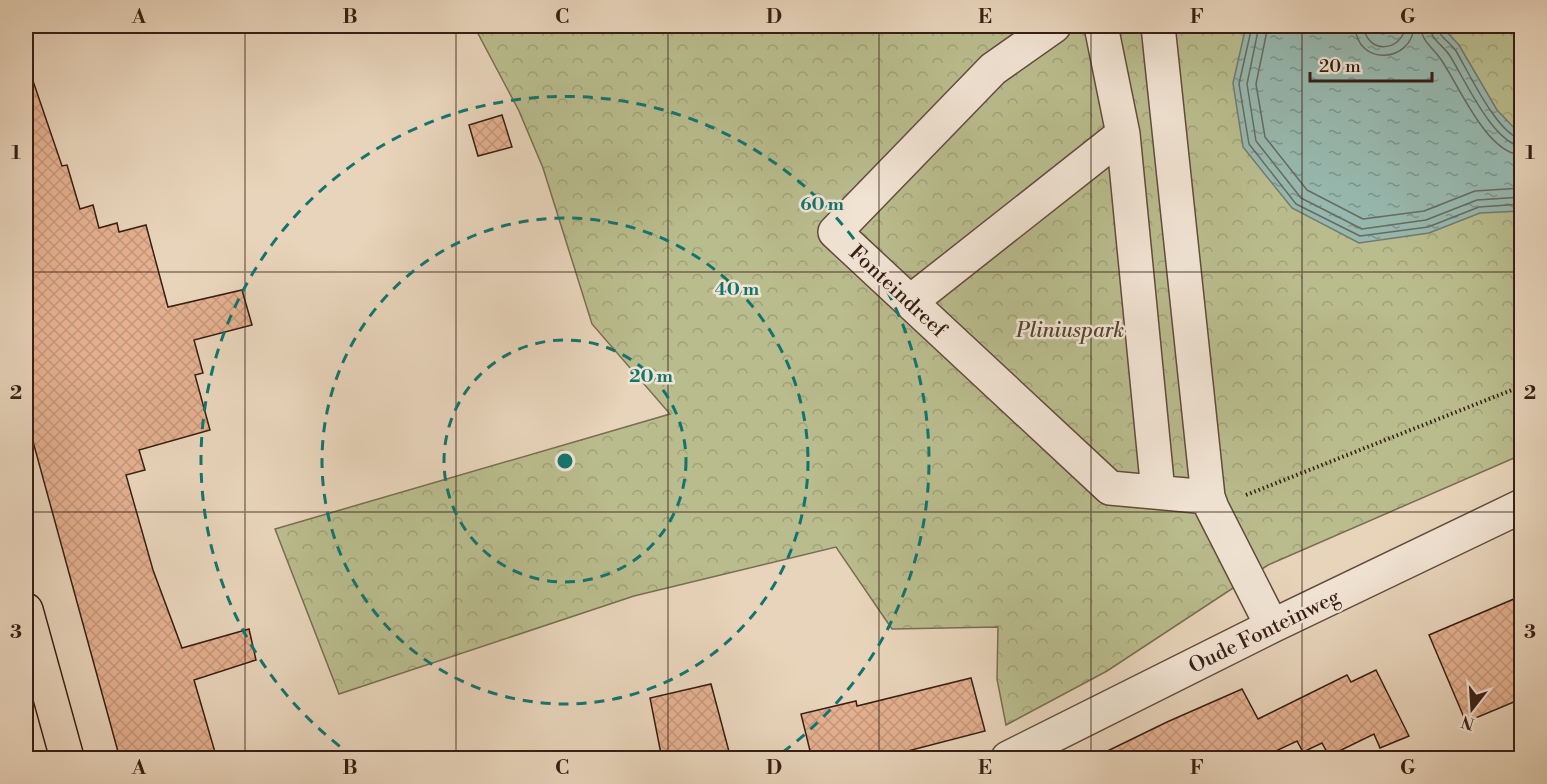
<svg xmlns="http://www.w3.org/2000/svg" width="1547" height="784" viewBox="0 0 1547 784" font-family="'Libre Bodoni',serif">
	<defs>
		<pattern id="park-crowns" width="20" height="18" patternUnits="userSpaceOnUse" patternTransform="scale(1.5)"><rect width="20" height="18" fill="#b9bc8d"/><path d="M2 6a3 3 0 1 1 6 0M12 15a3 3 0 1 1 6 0" fill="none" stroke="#a0a179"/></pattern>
		<pattern id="water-ripples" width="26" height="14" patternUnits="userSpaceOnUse" patternTransform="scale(1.5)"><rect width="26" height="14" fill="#97b8ae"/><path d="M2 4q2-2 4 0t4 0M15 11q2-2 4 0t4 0" fill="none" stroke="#7c958c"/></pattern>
		<pattern id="building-cross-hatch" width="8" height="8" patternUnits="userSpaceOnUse" patternTransform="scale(1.5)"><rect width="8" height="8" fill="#e4b08f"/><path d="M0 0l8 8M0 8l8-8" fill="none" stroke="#c4977a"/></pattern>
	</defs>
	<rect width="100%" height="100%" fill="#e8d4ba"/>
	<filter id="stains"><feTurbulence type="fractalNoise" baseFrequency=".00333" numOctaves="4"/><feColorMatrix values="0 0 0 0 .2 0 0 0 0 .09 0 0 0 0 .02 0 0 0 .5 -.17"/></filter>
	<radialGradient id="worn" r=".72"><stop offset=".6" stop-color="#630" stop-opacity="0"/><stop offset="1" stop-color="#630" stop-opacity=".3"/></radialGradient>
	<path fill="url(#park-crowns)" stroke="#786e50" stroke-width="1.5" d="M474 26H1521V455L1268 565 1107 671 1006 725 997 679 998 627 892 629 836 547 634 596 339 694 275 529 670 414 592 324 543 168 519 111Z"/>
	<path fill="url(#water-ripples)" stroke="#717b70" stroke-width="1.5" d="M1246 26H1376L1383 34 1395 26H1441L1459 45 1497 110 1521 135V211L1480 213 1429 233 1359 243 1292 208 1243 147 1233 83Z"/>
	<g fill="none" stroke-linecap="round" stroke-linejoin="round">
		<path stroke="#676c61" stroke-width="1.5" d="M1252 26 1239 84 1249 144 1296 204 1360 236 1428 227 1479 207 1522 204
			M1259 26 1247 84 1256 141 1301 198 1362 229 1426 220 1477 200 1522 197
			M1268 26 1256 84 1265 137 1307 190 1363 219 1424 211 1475 191 1522 188
			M1355 26C1357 67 1412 63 1414 26
			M1364 26C1366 55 1403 52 1405 26
			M1421 26C1421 42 1434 48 1442 61 1459 86 1487 154 1522 155
			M1430 26C1430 39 1443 45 1450 56 1464 78 1494 145 1522 146
			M1437 26C1438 36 1450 42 1456 51 1468 71 1498 136 1522 139"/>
	</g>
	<path fill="url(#building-cross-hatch)" stroke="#371f14" stroke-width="1.5" d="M31 75 62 166 67 165 80 209 93 205 99 228 117 223 119 232 146 225 168 307 242 290 252 325 194 340 203 373 195 375 210 430 139 450 145 470 126 475 153 570 182 648 249 629 256 660 194 680 217 759H120L26 416V76Z
		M502 115 512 147 478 156 469 125Z
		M1521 596V699L1466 722 1429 635Z
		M1376 670 1409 736 1380 748 1374 734 1329 756 1322 743 1303 752 1297 741 1259 759H1091L1167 722 1242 689 1258 719 1347 675 1351 682Z
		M971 678 985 731 877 759H812L801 714 856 701 857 706Z
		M711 684 731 759H662L650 698Z"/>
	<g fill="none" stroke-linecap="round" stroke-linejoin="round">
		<defs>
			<path id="minor" d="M1054 26 993 69 835 232 1110 488 1208 497
				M1101 26 1123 134 1158 492
				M1158 26 1208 497 1212 508 1272 626
				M910 302 1123 134
				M1008 758 1272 626 1522 506"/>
			<path id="major" d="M26 610 67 758"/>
		</defs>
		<use href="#minor" stroke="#634c3e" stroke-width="36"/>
		<use href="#major" stroke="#371f14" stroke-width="36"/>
		<path stroke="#371f14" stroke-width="4" stroke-dasharray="1.5 3" stroke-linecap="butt" d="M1520 26H1522
			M1379 28 1382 26
			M1246 495 1522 386"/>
		<use href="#minor" stroke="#f0e3d2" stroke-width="33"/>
		<use href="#major" stroke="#e8d4ba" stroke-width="33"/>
	</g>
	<path fill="none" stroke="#371f14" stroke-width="1.5" stroke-opacity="0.55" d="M245 26V758M456 26V758M668 26V758M879 26V758M1091 26V758M1302 26V758M26 272H1522M26 512H1522"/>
	<g fill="none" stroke="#0f766e" stroke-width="3" stroke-dasharray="10 8">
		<circle cx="565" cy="461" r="121"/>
		<circle cx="565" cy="461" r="243"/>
		<path d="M354 757A364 364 0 1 1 776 757"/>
	</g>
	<g text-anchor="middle" stroke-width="5" stroke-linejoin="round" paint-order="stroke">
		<g font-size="21" fill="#371f14" stroke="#f0e3d2">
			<text transform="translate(898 291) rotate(43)" y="7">Fonteindreef</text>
			<text transform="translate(1264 631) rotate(-26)" y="7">Oude Fonteinweg</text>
		</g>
		<g font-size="21" font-style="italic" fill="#584632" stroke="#f0e3d2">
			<text x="1070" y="337">Pliniuspark</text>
		</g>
	</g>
	<circle cx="565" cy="461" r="9" fill="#0f766e" stroke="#f0e3d2" stroke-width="3"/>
	<g font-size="18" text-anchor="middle" font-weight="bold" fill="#0f766e" stroke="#f0e3d2" stroke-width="5" stroke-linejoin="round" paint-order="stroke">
		<text x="822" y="210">60 m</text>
		<text x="737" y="295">40 m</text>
		<text x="651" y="382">20 m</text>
	</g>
	<rect width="1547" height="784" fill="none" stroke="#e8d4ba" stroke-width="66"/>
	<g transform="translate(1472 709) rotate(197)" stroke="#f0e3d2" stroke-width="4.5" paint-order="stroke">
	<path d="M0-4.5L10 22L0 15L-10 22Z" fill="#371f14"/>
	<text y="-9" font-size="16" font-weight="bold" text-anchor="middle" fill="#371f14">N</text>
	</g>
	<path d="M1310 72v9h122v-9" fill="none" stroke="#371f14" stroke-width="3"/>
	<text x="1319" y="72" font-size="18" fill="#371f14" stroke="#f0e3d2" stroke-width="4.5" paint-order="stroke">20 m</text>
	<rect x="33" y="33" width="1481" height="718" fill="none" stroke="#371f14" stroke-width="2"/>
	<g font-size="20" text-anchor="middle" font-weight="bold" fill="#371f14">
		<text x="139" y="23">A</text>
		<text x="350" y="23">B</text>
		<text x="562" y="23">C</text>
		<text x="774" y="23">D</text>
		<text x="985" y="23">E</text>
		<text x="1197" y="23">F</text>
		<text x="1408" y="23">G</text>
		<text x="16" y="159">1</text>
		<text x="1530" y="159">1</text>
		<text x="16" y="399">2</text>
		<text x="1530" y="399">2</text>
		<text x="16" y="638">3</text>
		<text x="1530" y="638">3</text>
		<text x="139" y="774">A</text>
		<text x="350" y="774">B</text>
		<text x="562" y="774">C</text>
		<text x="774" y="774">D</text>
		<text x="985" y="774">E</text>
		<text x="1197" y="774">F</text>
		<text x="1408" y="774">G</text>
	</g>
	<rect width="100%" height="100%" filter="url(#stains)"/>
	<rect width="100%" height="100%" fill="url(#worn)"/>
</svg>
